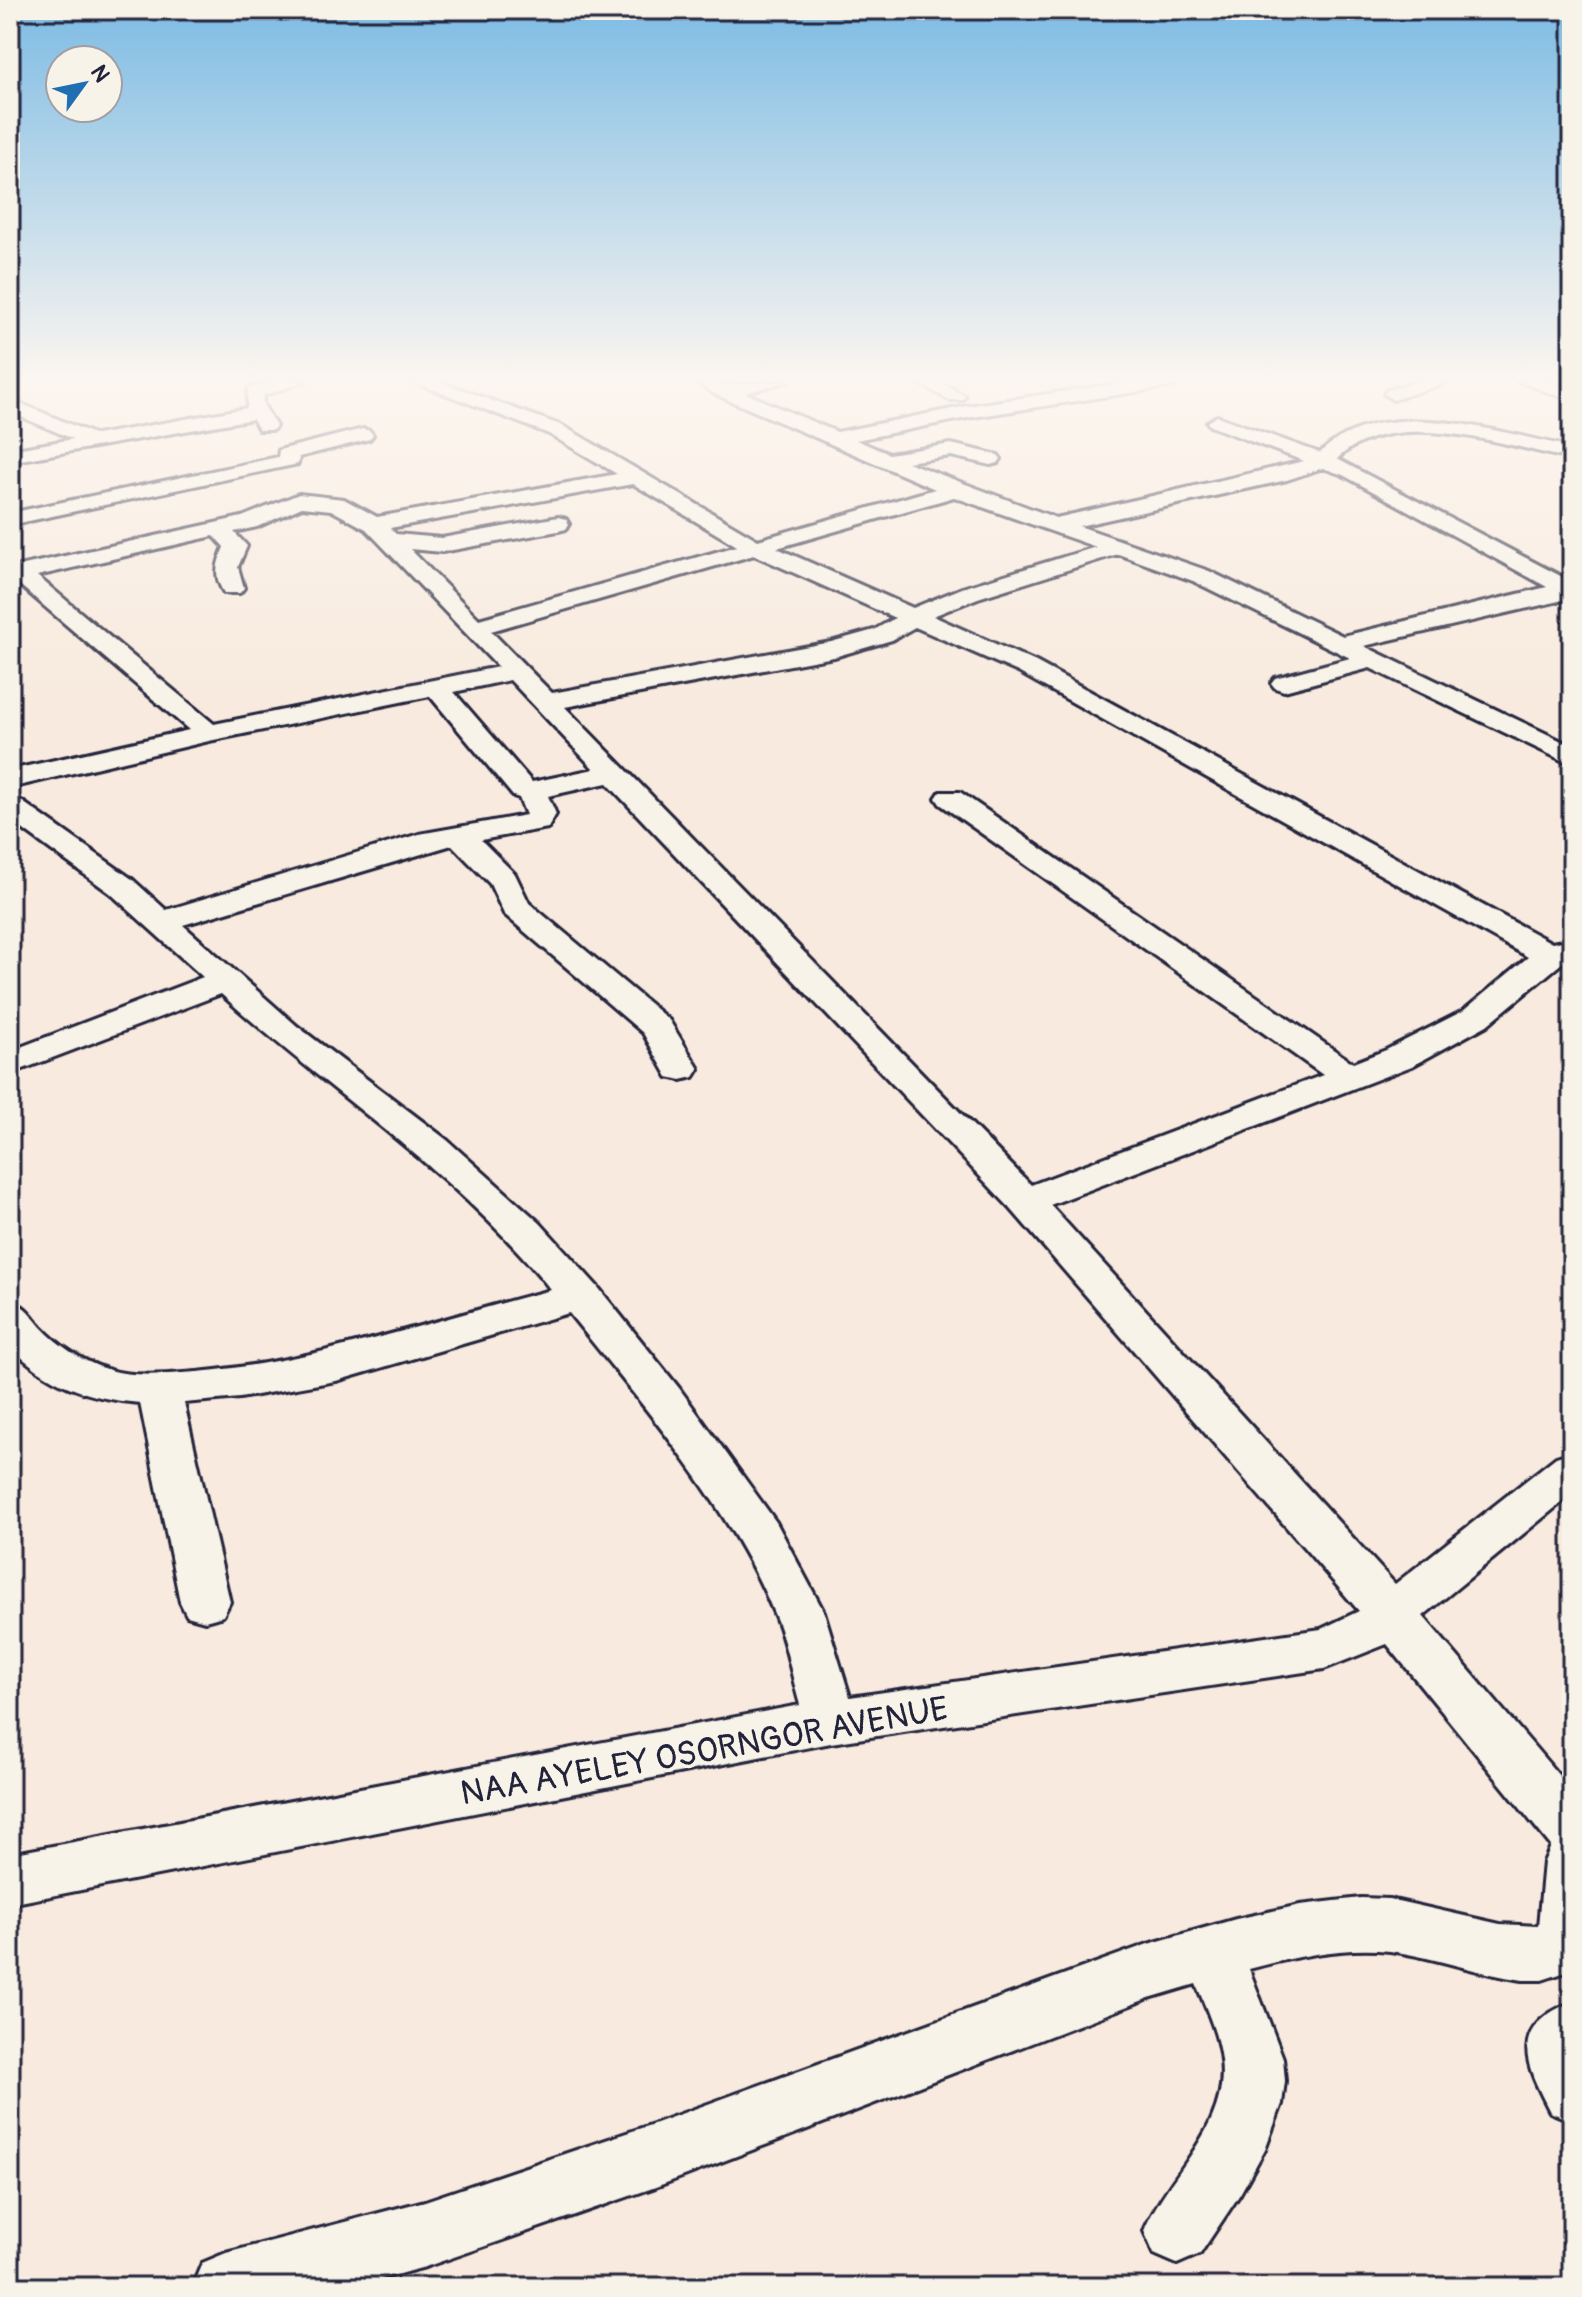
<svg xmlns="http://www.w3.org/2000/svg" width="1582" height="2297" viewBox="0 0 1582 2297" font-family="Pangolin,sans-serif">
	<rect width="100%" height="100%" fill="#f8eade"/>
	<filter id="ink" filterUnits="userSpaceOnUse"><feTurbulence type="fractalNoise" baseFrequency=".0125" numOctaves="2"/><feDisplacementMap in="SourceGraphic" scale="16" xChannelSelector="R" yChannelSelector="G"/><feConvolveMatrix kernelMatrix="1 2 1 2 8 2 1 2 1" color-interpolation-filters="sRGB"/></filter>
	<g filter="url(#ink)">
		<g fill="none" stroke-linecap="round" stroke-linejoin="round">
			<defs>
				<path id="minor" d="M276 381H306L263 396V404L276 426 273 430H259L253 419 10 462V450L73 439 10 412V399L96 435 247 408 248 389Z
					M411 381H438L563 426 758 540 935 489 717 395 694 381 727 385 788 381 745 393 837 432 967 406 1136 381H1183L1174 386 967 418 856 440 889 454 951 444 998 455 1001 459 998 463 991 465 951 456 907 462 1056 518 1304 461 1210 426 1207 422 1217 416 1320 453C1382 392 1498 433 1572 447V459C1505 446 1393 405 1337 459L1572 582V598L1364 646 1572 746V765L1370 668 1284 691 1275 688 1271 683 1275 678 1350 658 1193 581 1118 554 978 598 933 616 1036 662 1552 943 1572 939V959L1562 963 1487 1025 1412 1066 1050 1205 1395 1584 1556 1457 1572 1452V1494L1423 1616 1572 1791V1970L1542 1980H1523C1478 1974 1435 1957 1390 1951 1343 1946 1294 1957 1249 1969L1283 2058 1285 2081 1282 2104 1265 2149 1240 2194 1200 2254 1177 2264 1154 2254 1144 2231C1168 2173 1230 2128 1221 2060 1218 2034 1206 2008 1196 1984L1149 1998 653 2188 425 2267 351 2287H192L202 2263 226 2253 425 2201 653 2124 1148 1944 1236 1919 1300 1905 1361 1898 1389 1899 1500 1924 1538 1926 1544 1862 1551 1846 1387 1644 1324 1669 831 1743 10 1904V1854L800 1705C791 1674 786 1640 773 1611 731 1508 639 1400 569 1313L336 1381 240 1398 184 1403 230 1602 223 1616 205 1621 187 1616 180 1602 140 1403C89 1399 46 1384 10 1346V1301C27 1306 30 1314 41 1327 58 1345 83 1362 107 1369 134 1378 169 1374 197 1372 319 1361 433 1320 551 1290 458 1173 331 1094 221 994L10 1074V1051L203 977 110 893 10 820V797L20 800 132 879 166 910 419 834 526 815 519 798 513 796 430 696 209 741 10 788V770L189 730 15 581 10 582V568L242 517 299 494 344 499 377 517 617 474 549 434ZM1323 468 1343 475 1547 587 1343 636 1209 571 1079 526 1287 480ZM633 484 737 546 479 619 410 549 442 552 558 531 566 529 569 524 566 519 558 517 442 538 396 534 390 528ZM954 497 1096 547 962 588 913 608 777 548ZM302 507 331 510 366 529 498 667 214 724 37 576 214 536 224 547C217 564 213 576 224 593H240L244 588 238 567 247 546 234 532 257 527ZM754 555 895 618 874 630 831 642 552 693 491 631ZM915 627 1018 672 1528 957 1463 1011 1386 1050 1353 1063 960 792H940L936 798 940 804 1323 1075 1031 1185 565 707 834 657 892 640ZM510 680 594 769 532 782 454 692ZM607 783 1011 1209 1359 1611 1321 1629 850 1697 824 1612 776 1522 679 1388 597 1286 540 1223 447 1140 297 1026 183 925 452 845 490 884 504 914 643 1033 668 1077 681 1080 694 1077 699 1069 669 1020 529 903 515 874 481 840 548 828 556 814 548 796Z
					M915 381H939L965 396 963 400H949Z
					M1421 381H1452L1393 400 1384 394 1387 390Z
					M1518 381H1547L1572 389V401Z
					M363 429 370 431 373 435 370 439 299 457 298 464 10 525V513L278 457 279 450Z
					M1572 2002V2121L1550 2112C1525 2063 1507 2028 1572 2002Z"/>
			</defs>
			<use href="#minor" stroke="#22223b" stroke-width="6"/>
			<use href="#minor" fill="#f7f3e8" fill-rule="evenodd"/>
		</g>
	</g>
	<linearGradient id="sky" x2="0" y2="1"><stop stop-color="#7dbbe4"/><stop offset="0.54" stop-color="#fcf6f0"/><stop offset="1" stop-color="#fcf6f0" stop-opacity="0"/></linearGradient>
	<rect width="1582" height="703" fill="url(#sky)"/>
	<g text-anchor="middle" stroke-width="7" stroke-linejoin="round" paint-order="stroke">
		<g font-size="34" fill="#22223b" stroke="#f7f3e8">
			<text transform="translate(704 1750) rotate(-10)" y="12">NAA AYELEY OSORNGOR AVENUE</text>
		</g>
	</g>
	<rect width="1582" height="2297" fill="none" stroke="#f7f3e8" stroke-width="40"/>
	<rect x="20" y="20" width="1542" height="2257" fill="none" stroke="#22223b" stroke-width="3" filter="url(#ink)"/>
	<g transform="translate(84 84) rotate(57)"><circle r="38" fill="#f7f3e8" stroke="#a29fa3" stroke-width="2"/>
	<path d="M0-6L14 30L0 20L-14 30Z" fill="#1f6fb2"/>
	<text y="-12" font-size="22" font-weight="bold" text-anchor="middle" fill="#22223b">N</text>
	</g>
</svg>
